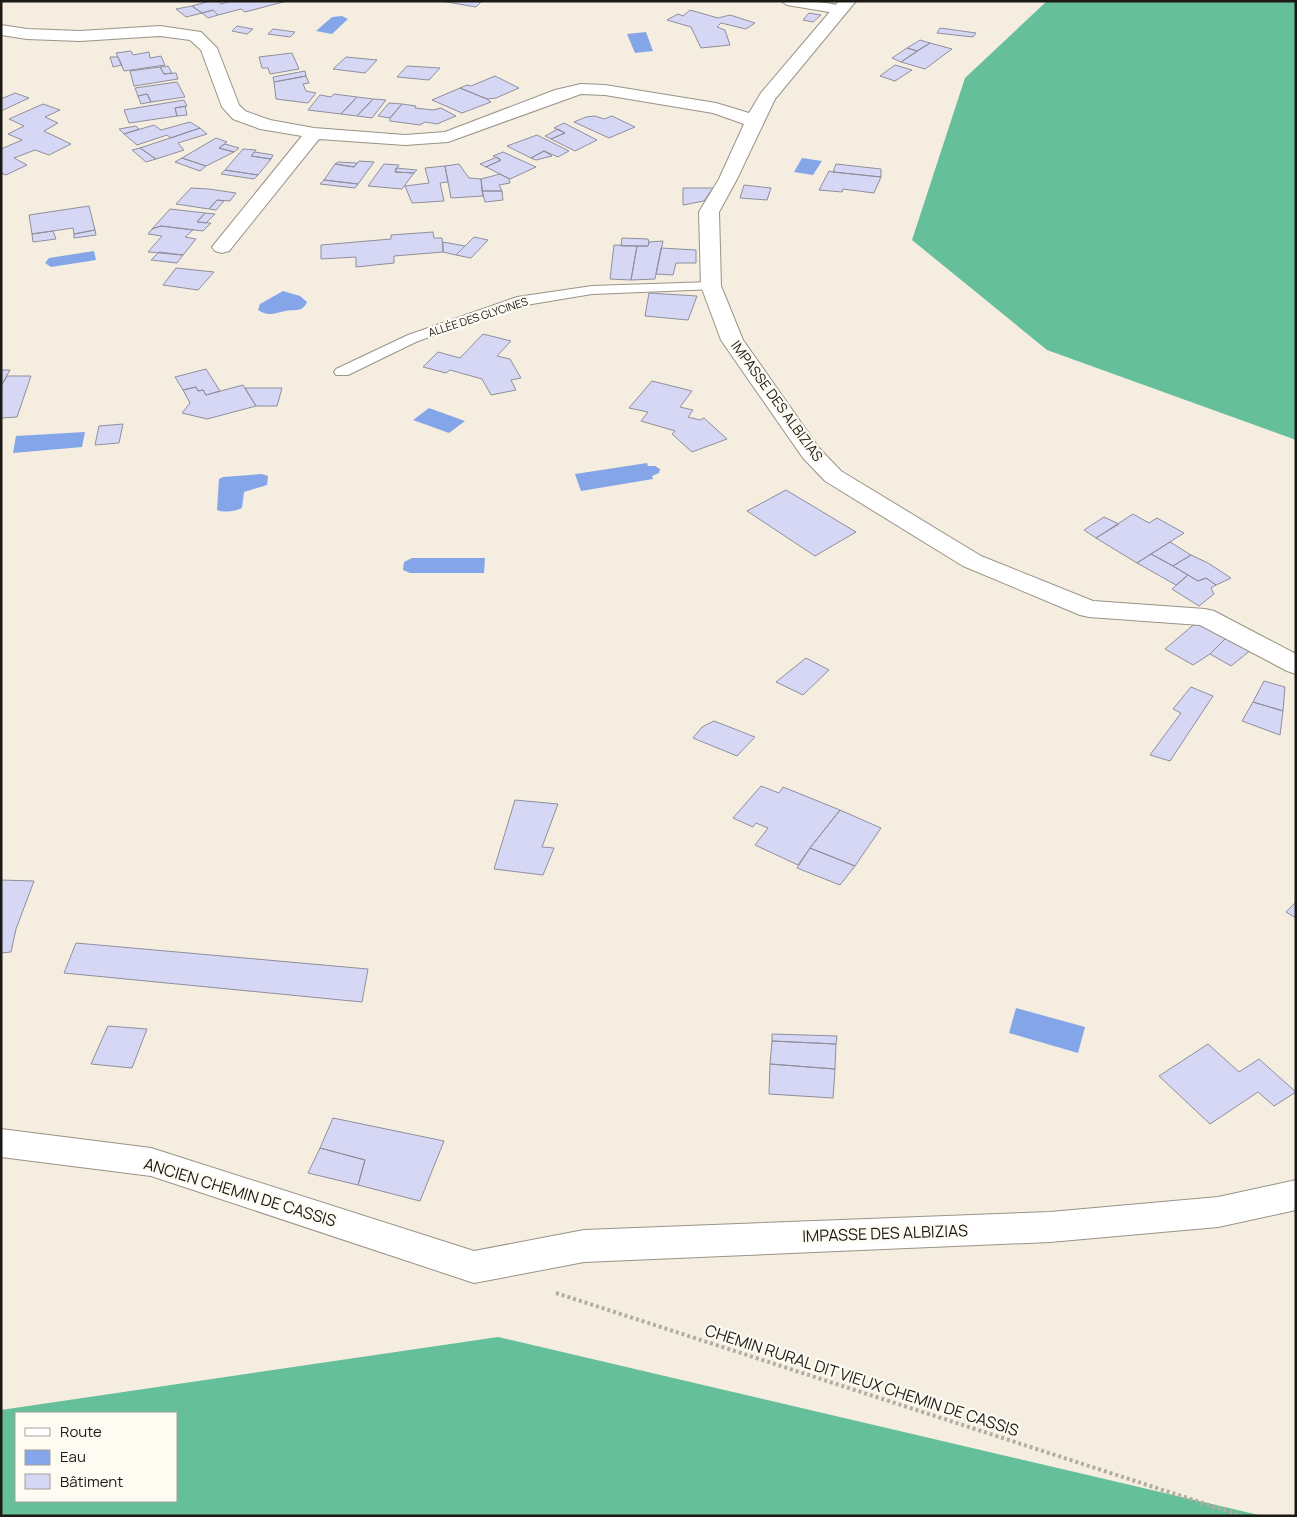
<svg xmlns="http://www.w3.org/2000/svg" width="1297" height="1517" viewBox="0 0 1297 1517" font-family="Manrope,sans-serif">
	<rect width="100%" height="100%" fill="#f4ede0"/>
	<path fill="#65bf9a" fill-rule="evenodd" d="M1047 1H1296V440L1047 350 912 240 965 78Z
		M498 1337 1263 1516H1V1410ZM16 1413H176V1501H16Z"/>
	<path fill="#84a6e8" d="M342 16 348 19 332 34 316 31 332 17Z
		M646 32 653 51 635 53 627 34Z
		M802 158 822 161 813 175 794 172Z
		M94 251 96 260 51 267 45 263 49 258Z
		M283 291 300 296 307 302C302 313 295 309 285 311 275 313 268 317 258 310L260 304Z
		M429 408 465 421 449 433 413 420Z
		M85 432 82 447 13 453 16 436Z
		M647 463 648 466H655L660 469 659 473 652 476 653 479 581 491 575 474Z
		M262 474 268 476 267 485 244 492 242 508C236 511 224 513 217 510L219 479 223 477Z
		M412 558H485L484 573H410L403 570 404 562Z
		M1016 1008 1085 1027 1078 1053 1009 1033Z"/>
	<path fill="#d6d7f5" stroke="#8f8f9c" d="M210 1H218L221 4 231 1H287L245 12 241 9 218 15 213 10 202 13 192 6Z
		M441 1H475L481 2 476 7Z
		M192 6 202 13 186 17 176 9Z
		M213 10 218 15 208 18 202 13Z
		M690 10 718 18 730 15 755 23 746 29 721 23 717 27 725 30 730 45 701 48 691 27 667 20 678 14 683 16Z
		M809 13 821 15 813 22 803 20Z
		M237 26 253 29 247 34 232 31Z
		M940 28 976 33 973 37 937 33Z
		M273 29 295 32 290 37 268 34Z
		M920 40 930 43 917 51 907 48Z
		M930 43 952 49 925 69 901 62Z
		M907 48 917 51 901 62 892 58Z
		M131 51 133 55 149 52 150 58 161 56 165 65 124 71 116 53Z
		M292 53 299 69 270 74 268 68H262L259 57Z
		M110 57H118L122 65 113 67Z
		M346 57 377 60 365 73 333 69Z
		M895 65 912 70 895 81 880 76Z
		M168 66 172 73 164 74 160 67Z
		M407 66 440 68 429 80 397 77Z
		M160 67 164 74 176 73 178 79 134 86 130 71Z
		M305 71 306 76 274 82 273 77Z
		M306 76 309 83 303 84 306 91 316 93 308 103 276 99 274 82Z
		M495 76 519 88 496 98 487 99 460 88 467 85 471 86Z
		M177 82 185 97 151 102 147 94 138 96 135 88Z
		M460 88 487 99 491 102 462 113 432 100Z
		M15 93 29 98 1 111V99Z
		M147 94 151 102 141 104 138 96Z
		M334 94 357 97 341 114 308 110 320 95 331 97Z
		M357 97 373 99 357 116 341 114Z
		M373 99 386 100 372 118 357 116Z
		M184 100 187 106 175 108 177 116 129 123 124 110Z
		M389 103 402 104 390 118 378 116Z
		M43 104 60 110 45 117 58 123 44 131 71 144 49 155 35 150 14 158 27 165 6 175 1 173V149L22 140 8 134 24 126 9 119Z
		M402 104 416 106 415 108 433 110 441 108 456 116 437 124 425 122 420 125 390 121V118Z
		M185 106 187 115 177 116 175 108Z
		M595 116 604 119 612 116 635 127 609 138 574 122 586 117Z
		M190 122 200 128 171 138 167 135 137 145 124 134 154 125 161 130Z
		M564 123 597 140 575 151 551 139 565 133 554 128Z
		M136 126 139 129 124 134 119 129Z
		M200 128 207 134 178 143 184 150 156 159 140 148Z
		M558 129 565 133 551 139 545 136Z
		M537 135 569 151 558 157 544 151 531 158 507 146Z
		M216 138 227 142 219 148 234 152 206 166 182 158Z
		M225 144 239 148 234 152 219 148Z
		M140 148 156 159 146 162 132 150Z
		M243 149 256 150 251 156 271 159 258 175 225 170Z
		M544 151 552 156 536 160 531 158Z
		M255 152 273 155 271 159 251 156Z
		M503 152 536 167 510 179 486 167 501 160 493 156Z
		M497 157 501 160 486 167 480 164Z
		M182 158 206 166 200 171 175 162Z
		M359 161 374 162 358 184 324 180 335 164 354 167Z
		M338 162 357 163 354 167 335 164Z
		M384 164 399 165 395 172 414 173 402 189 368 186Z
		M459 164 469 178 481 179 483 196 451 198 445 166Z
		M836 164 881 169V177L833 172Z
		M445 166 448 182 440 183 444 201 412 203 405 186 429 183 425 168Z
		M396 168 417 170 414 173 395 172Z
		M225 170 258 175 254 179 221 174Z
		M829 171 833 172 881 177 874 193 843 189 842 192 819 190Z
		M500 174 509 179 510 183 499 185 502 191H482L481 179Z
		M324 180 358 184 355 188 320 184Z
		M744 185 771 188 767 200 740 198Z
		M191 188 209 189 236 193 230 201 217 200 209 209 176 204Z
		M683 188H713L704 201 683 205Z
		M482 191H502L503 200 485 202Z
		M217 200 224 201 216 210 209 209Z
		M89 206 95 230 74 234 73 228 32 234 29 215Z
		M170 209 205 213 197 222 211 223 203 231 161 226 152 229Z
		M205 213 215 214 206 223 197 222Z
		M161 226 193 230 185 237 196 239 183 255 148 252 162 236 148 234 152 229Z
		M95 230 96 235 74 238V234Z
		M53 231 56 239 33 242 32 234Z
		M433 232 434 238H442L443 252 394 256V263L356 267V257L321 259V245L391 239V235Z
		M474 237 488 240 471 258 456 255Z
		M622 238 648 239 649 242 648 246H621Z
		M663 241 655 279 631 280 637 246H648L649 242Z
		M443 242 465 246 456 255 443 252Z
		M614 245 637 246 631 280 610 279Z
		M661 248 696 250V263H676L673 275 656 274Z
		M159 252 183 255 177 263 151 260Z
		M176 268 214 272 198 290 163 285Z
		M649 293 697 296 688 320 645 316Z
		M483 334 511 341 497 356 510 359 521 378 511 380 516 390 491 395 482 379 450 370 446 373 423 367 438 352 460 358Z
		M206 369 220 391 206 395 203 390 198 391 196 387 183 390 175 377Z
		M1 370H10L1 386Z
		M7 376H31L17 417 1 418V386Z
		M652 381 692 391 680 407 693 410 688 417 700 420 704 418 727 439 692 452 672 434 675 431 641 421 648 412 629 408Z
		M243 385 256 406 207 419 182 413 190 403 183 390 196 387 198 391 203 390 206 395Z
		M245 388H282L277 406H256Z
		M123 424 119 443 95 445 99 426Z
		M786 490 856 532 815 556 747 511Z
		M1133 514 1149 523 1157 518 1184 533 1137 563 1096 538Z
		M1104 517 1119 524 1096 538 1084 530Z
		M1170 542 1191 555 1173 566 1151 554Z
		M1151 554 1173 566 1188 575 1176 585 1137 563Z
		M1191 555 1208 563 1231 578 1216 585 1206 578 1198 581 1173 566Z
		M1188 575 1198 581 1206 578 1216 585 1211 588 1214 594 1199 606 1172 589Z
		M1198 621 1228 636 1210 654 1193 665 1165 649Z
		M1228 636 1252 649 1231 666 1210 654Z
		M806 658 829 670 803 695 776 682Z
		M1264 681 1285 687 1283 711 1253 702Z
		M1191 687 1213 696 1170 761 1150 755 1181 713 1173 709Z
		M1253 702 1283 711 1280 735 1242 721Z
		M714 721 755 737 737 756 693 738 702 727Z
		M761 786 779 793 783 787 840 810 810 848 798 865 755 845 768 828 756 823 753 827 733 818Z
		M515 800 558 804 542 847 554 848 543 875 494 869Z
		M840 810 881 828 855 866 810 848Z
		M810 848 855 866 840 885 797 868Z
		M1 880 34 881 16 929 11 952 1 953Z
		M1296 902V918L1286 912Z
		M76 943 368 969 362 1002 64 973Z
		M108 1026 147 1029 132 1068 91 1064Z
		M772 1034 837 1036 836 1044 772 1041Z
		M772 1041 836 1044 835 1069 770 1064Z
		M1208 1044 1239 1072 1259 1059 1296 1092 1274 1106 1258 1092 1210 1124 1159 1076Z
		M770 1064 835 1069 833 1098 769 1094Z
		M333 1118 444 1141 420 1201 358 1185 365 1160 320 1148Z
		M320 1148 365 1160 358 1185 308 1173Z"/>
	<g fill="none" stroke-linecap="round" stroke-linejoin="round">
		<defs>
			<path id="lane" d="M781 1C796 1 836 0 847 10L841 14 787 5Z
				M711 282 716 283 718 286 716 289 592 294 520 306 418 341 348 375H336L334 372 336 369 408 335 517 297 592 286Z"/>
			<path id="street" d="M839 1H856L775 99 737 179 719 212 721 286 743 340 819 448 841 471 981 556 1093 601 1205 609 1214 611 1296 654V674L1287 671 1200 625 1089 617 1080 615 963 566 825 481 803 458 721 340 701 286 699 212 719 179 744 124 713 113 605 95 581 94 448 142 405 145 319 139 229 251 222 253 215 251 212 247 302 136 260 129 233 119 222 107 201 50 190 40 160 36 80 41 27 39 1 35V25L27 29 80 31 160 26 201 32 217 48 239 105 245 111 270 120 314 128 405 135 445 132 555 90 581 84 605 85 716 103 749 113 761 93Z
				M1 1129 151 1148 474 1251 584 1230 1050 1212 1218 1197 1296 1180V1210L1218 1227 1050 1242 584 1262 474 1283 151 1176 1 1157Z"/>
		</defs>
		<use href="#lane" stroke="#999387" stroke-width="2"/>
		<use href="#street" stroke="#999387" stroke-width="2"/>
		<path stroke="#b2ada2" stroke-width="4" stroke-dasharray="3 3" stroke-linecap="butt" d="M556 1293 1243 1516"/>
		<use href="#lane" fill="#fff" fill-rule="evenodd"/>
		<use href="#street" fill="#fff" fill-rule="evenodd"/>
	</g>
	<g text-anchor="middle" stroke-width="4.5" stroke-linejoin="round" paint-order="stroke">
		<g font-size="11" fill="#1b1914" stroke="#fefbf3">
			<text transform="translate(478 317) rotate(-18)" y="4">ALLÉE DES GLYCINES</text>
		</g>
		<g font-size="14" fill="#1b1914" stroke="#fefbf3">
			<text transform="translate(777 401) rotate(54)" y="5">IMPASSE DES ALBIZIAS</text>
		</g>
		<g font-size="16" fill="#1b1914" stroke="#fefbf3">
			<text transform="translate(240 1192) rotate(17)" y="6">ANCIEN CHEMIN DE CASSIS</text>
			<text transform="translate(885 1233) rotate(-2)" y="6">IMPASSE DES ALBIZIAS</text>
			<text transform="translate(862 1380) rotate(18)" y="6">CHEMIN RURAL DIT VIEUX CHEMIN DE CASSIS</text>
		</g>
	</g>
	<rect width="1297" height="1517" fill="none" stroke="#1b1914" stroke-width="5"/>
	<rect x="15" y="1412" width="162" height="90" fill="#fefbf3" stroke="#a3a19a"/>
	<rect x="25" y="1428" width="25" height="8" fill="#ffffff" stroke="#a3a19a"/>
	<text x="60" y="1437" font-size="15" fill="#1b1914">Route</text>
	<rect x="25" y="1450" width="25" height="15" fill="#84a6e8" stroke="#a3a19a"/>
	<text x="60" y="1462" font-size="15" fill="#1b1914">Eau</text>
	<rect x="25" y="1474" width="25" height="15" fill="#d6d7f5" stroke="#a3a19a"/>
	<text x="60" y="1487" font-size="15" fill="#1b1914">Bâtiment</text>
</svg>
